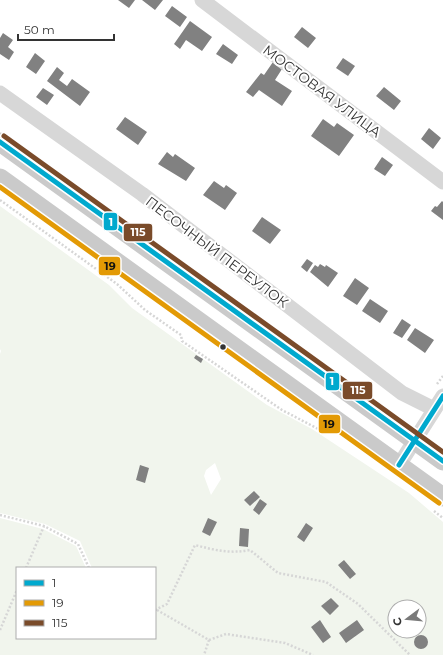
<svg xmlns="http://www.w3.org/2000/svg" width="443" height="655" viewBox="0 0 443 655" font-family="Montserrat,sans-serif">
	<rect width="100%" height="100%" fill="#fff"/>
	<path fill="#f1f5ed" fill-rule="evenodd" d="M0 206 109 285 132 308 267 405 312 429 409 493 443 522V655H0V518L43 529 76 546 86 568H17V638H155V568H92L80 541 45 524 0 513V354L1 351 0 349ZM215 463 221 479 211 495 204 476 206 470ZM395 607H419V631H395Z"/>
	<path fill="#818181" d="M118 0H135L129 8Z
		M142 0H163L155 10Z
		M172 6 187 17 180 27 165 16Z
		M190 21 212 37 202 51 186 40 180 49 174 44Z
		M302 27 316 38 308 48 294 37Z
		M3 33 13 40 8 47 14 52 9 60 0 54V38Z
		M223 44 238 55 232 64 216 54Z
		M35 53 45 61 36 74 26 67Z
		M343 58 355 66 348 76 336 68Z
		M273 62 282 69 275 80 292 91 282 106 259 90 253 97 246 92 261 73 264 75Z
		M57 67 64 73 59 80 67 86 72 79 90 92 80 106 47 81Z
		M384 87 401 101 394 110 376 96Z
		M43 88 54 95 47 105 36 97Z
		M125 117 147 132 138 145 116 129Z
		M323 119 334 127 337 123 354 135 339 156 311 136Z
		M429 128 441 138 433 149 421 139Z
		M167 152 173 157 175 154 195 168 186 181 158 164Z
		M382 157 393 165 385 176 374 169Z
		M214 181 224 188 226 185 237 193 225 210 203 195Z
		M442 201 443 202V220L431 211 435 206 437 207Z
		M262 217 281 230 270 244 252 231Z
		M307 259 313 263 307 272 301 267Z
		M320 264 325 267 326 265 338 273 328 287 310 272 315 265 318 267Z
		M355 278 369 288 357 305 343 296Z
		M370 299 388 311 380 323 362 311Z
		M402 319 411 325 402 338 393 333Z
		M415 328 434 340 425 353 407 340Z
		M196 355 203 359 201 363 194 358Z
		M140 465 149 468 145 483 136 480Z
		M254 491 260 497 250 506 244 500Z
		M260 499 267 504 259 515 253 510Z
		M208 518 217 522 210 536 202 532Z
		M306 523 313 528 304 542 297 537Z
		M240 528 249 529 248 547 239 546Z
		M344 560 356 574 350 579 338 565Z
		M331 598 339 606 330 615 321 606Z
		M320 620 331 637 323 643 311 627Z
		M357 620 364 630 346 643 339 633Z
		M414 642a7 7 0 1 1 14 0a7 7 0 1 1-14 0Z"/>
	<g fill="none" stroke-linecap="round" stroke-linejoin="round">
		<path stroke="#d6d6d6" stroke-width="2.5" stroke-dasharray="2 2" stroke-linecap="butt" d="M0 200 117 284 145 310 181 335 182 341 282 410 324 432
			M437 384 443 376
			M434 511 443 518
			M0 515 44 526 78 544 89 568
			M26 568 44 526
			M155 610 167 604 195 545C214 550 230 554 250 550L278 573 326 582 358 604 410 655
			M157 610 209 640 204 655
			M0 630 17 590
			M209 640 226 634 285 643 313 655"/>
		<path stroke="#d7d7d7" stroke-width="15" d="M202 0 443 182
			M0 93 142 194 402 393 434 409
			M399 465 443 396"/>
		<path stroke="#cacaca" stroke-width="19" d="M0 142 443 461
			M0 178 443 497"/>
		<defs>
			<path id="bus-1" d="M0 142 443 461
				M399 465 443 396"/>
			<path id="bus-2" d="M0 187 439 503"/>
			<path id="bus-3" d="M4 136 443 452"/>
		</defs>
		<use href="#bus-1" stroke="#fff" stroke-width="8"/>
		<use href="#bus-2" stroke="#fff" stroke-width="8"/>
		<use href="#bus-3" stroke="#fff" stroke-width="8"/>
		<use href="#bus-1" stroke="#00a9ce" stroke-width="5"/>
		<use href="#bus-2" stroke="#e39a05" stroke-width="5"/>
		<use href="#bus-3" stroke="#7a4b2a" stroke-width="5"/>
	</g>
	<circle fill="#333" stroke="#fff" stroke-width="1.5" cx="223" cy="347" r="3.5"/>
	<g text-anchor="middle" stroke-width="4" stroke-linejoin="round" paint-order="stroke">
		<g font-size="14" fill="#333" stroke="#fff">
			<text transform="translate(322 91) rotate(37)" y="5">МОСТОВАЯ УЛИЦА</text>
			<text transform="translate(217 252) rotate(37)" y="5">ПЕСОЧНЫЙ ПЕРЕУЛОК</text>
		</g>
	</g>
	<g stroke="#fff" stroke-width="1.5">
		<rect x="103" y="212" width="15" height="19" rx="4" fill="#00a9ce"/>
		<rect x="123" y="223" width="30" height="19" rx="4" fill="#7a4b2a"/>
		<rect x="98" y="256" width="23" height="20" rx="4" fill="#e39a05"/>
		<rect x="325" y="372" width="15" height="19" rx="4" fill="#00a9ce"/>
		<rect x="342" y="381" width="31" height="19" rx="4" fill="#7a4b2a"/>
		<rect x="318" y="414" width="23" height="20" rx="4" fill="#e39a05"/>
	</g>
	<g font-size="11" text-anchor="middle" font-weight="bold" fill="#fff">
		<text x="111" y="226">1</text>
		<text x="138" y="236">115</text>
		<text x="332" y="385">1</text>
		<text x="358" y="394">115</text>
	</g>
	<g font-size="11" text-anchor="middle" font-weight="bold" fill="#111">
		<text x="110" y="270">19</text>
		<text x="329" y="428">19</text>
	</g>
	<rect x="16" y="567" width="140" height="72" fill="#ffffff" stroke="#adadad"/>
	<rect x="24" y="580" width="20" height="6" fill="#00a9ce" stroke="#adadad"/>
	<text x="52" y="587" font-size="12" fill="#333333">1</text>
	<rect x="24" y="600" width="20" height="6" fill="#e39a05" stroke="#adadad"/>
	<text x="52" y="607" font-size="12" fill="#333333">19</text>
	<rect x="24" y="620" width="20" height="6" fill="#7a4b2a" stroke="#adadad"/>
	<text x="52" y="627" font-size="12" fill="#333333">115</text>
	<g transform="translate(407 619) rotate(254)"><circle r="19" fill="#ffffff" stroke="#adadad"/>
	<path d="M0-3L7 15L0 10L-7 15Z" fill="#7a7a7a"/>
	<text y="-6" font-size="11" font-weight="bold" text-anchor="middle" fill="#333333">С</text>
	</g>
	<path d="M18 34v6h96v-6" fill="none" stroke="#333333" stroke-width="2"/>
	<text x="24" y="34" font-size="12" fill="#333333" stroke="#ffffff" stroke-width="3" paint-order="stroke">50 m</text>
</svg>
